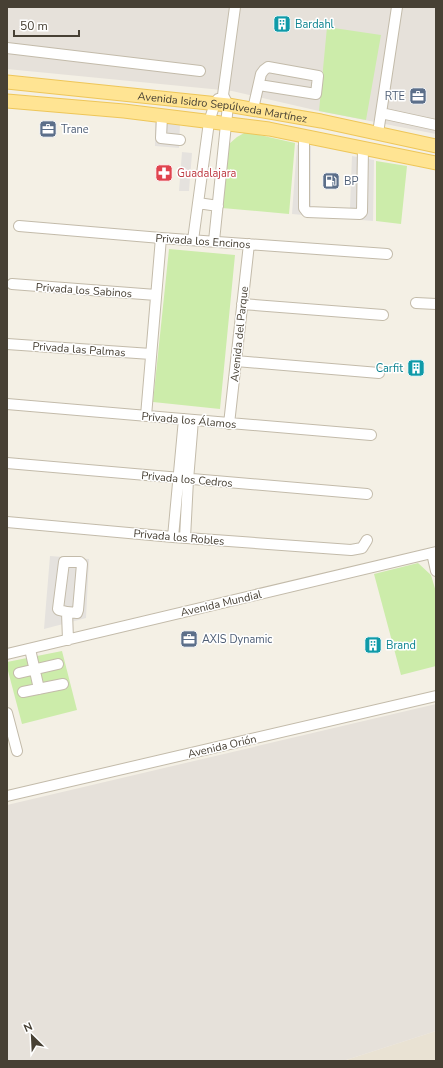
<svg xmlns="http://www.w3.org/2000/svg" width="443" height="1068" viewBox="0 0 443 1068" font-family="'Nunito Sans',sans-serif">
	<rect width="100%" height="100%" fill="#f4f0e5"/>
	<path fill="#e9e2d3" d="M436 1031V1061H343Z"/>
	<path fill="#e6e1da" d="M7 7H436V134L319 111 232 91 7 69Z
		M436 704V1031L343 1061H7V805Z"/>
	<path fill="#ccecaa" d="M327 27 381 35 366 120 319 111Z
		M246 132 295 143 289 214 222 208 229 144 237 137Z
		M376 161 407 166 401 224 376 221Z
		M169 249 235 255 220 409 153 402Z
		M418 563 431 575 436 592V666L401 675 374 574Z
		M62 651 77 710 22 724 7 667V662Z"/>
	<path fill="#e5e2de" d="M155 123 180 124 179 148 155 146Z
		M297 145 311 146V208H350L352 156 374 160 373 221 292 214Z
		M182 152 192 153 189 191H179Z
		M50 556 89 559 86 618 44 629Z"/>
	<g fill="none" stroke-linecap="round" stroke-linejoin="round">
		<defs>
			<path id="minor" d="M7 48 200 71
				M253 109 261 74 264 70 268 67 318 76 316 94 259 85
				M381 113 436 125
				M162 116 161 138 180 140
				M378 133 397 7
				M304 136V208L307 212 360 214 362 212 363 148
				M198 203 218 206
				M19 226 161 238 387 254
				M193 240 209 122 215 103 218 99
				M214 241 228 105 223 95 235 7
				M12 284 156 295
				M416 303 436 304
				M242 304 383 315
				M7 344 151 354
				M236 361 379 373
				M7 404 371 435
				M146 416 161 238
				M229 424 249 244
				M7 463 367 494
				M7 522 173 537 351 550 362 548 367 540
				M173 537 184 419
				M185 538 188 480 193 420
				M432 553 436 571
				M67 612 59 610 58 609 64 562H80L82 564 78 610 77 613 67 612 68 640
				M30 649 39 689
				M7 654 436 552
				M19 673 58 664
				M23 692 63 684
				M7 713 17 751
				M7 796 436 696"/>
			<g id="major">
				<path id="s1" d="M7 82 228 105 321 121 436 146"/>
				<path d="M7 101 124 111 269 129 436 163"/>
			</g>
		</defs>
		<use href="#minor" stroke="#c3bbaa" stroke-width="12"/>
		<use href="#major" stroke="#eec659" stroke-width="15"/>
		<use href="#minor" stroke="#fff" stroke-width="10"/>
		<use href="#major" stroke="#ffe493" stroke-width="13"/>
	</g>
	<defs>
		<symbol id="building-square" viewBox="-11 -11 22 22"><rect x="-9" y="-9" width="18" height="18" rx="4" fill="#0f9aa8" stroke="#fff"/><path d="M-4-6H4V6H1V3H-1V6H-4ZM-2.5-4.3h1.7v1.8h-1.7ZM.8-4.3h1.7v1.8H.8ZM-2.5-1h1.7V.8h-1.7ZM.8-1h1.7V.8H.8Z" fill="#fff"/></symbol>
		<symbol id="office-square" viewBox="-11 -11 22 22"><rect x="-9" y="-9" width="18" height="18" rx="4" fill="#5c6f8a" stroke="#fff"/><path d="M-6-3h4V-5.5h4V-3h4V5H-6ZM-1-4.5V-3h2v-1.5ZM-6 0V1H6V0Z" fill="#fff"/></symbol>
		<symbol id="pharmacy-square" viewBox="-11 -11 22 22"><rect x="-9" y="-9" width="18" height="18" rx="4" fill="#e0444e" stroke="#fff"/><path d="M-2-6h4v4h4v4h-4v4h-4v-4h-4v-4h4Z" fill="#fff"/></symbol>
		<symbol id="fuel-square" viewBox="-11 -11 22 22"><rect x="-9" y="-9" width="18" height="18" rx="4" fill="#5c6f8a" stroke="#fff"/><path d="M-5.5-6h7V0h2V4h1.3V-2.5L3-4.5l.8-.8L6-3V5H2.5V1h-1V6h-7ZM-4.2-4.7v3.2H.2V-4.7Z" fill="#fff"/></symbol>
	</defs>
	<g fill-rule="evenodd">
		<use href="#building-square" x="272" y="14" width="20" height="20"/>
		<use href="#office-square" x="408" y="86" width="20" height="20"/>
		<use href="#office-square" x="38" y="119" width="20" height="20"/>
		<use href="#pharmacy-square" x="154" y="163" width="20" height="20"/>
		<use href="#fuel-square" x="321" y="171" width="20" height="20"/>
		<use href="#building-square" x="406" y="358" width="20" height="20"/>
		<use href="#office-square" x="179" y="629" width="20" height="20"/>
		<use href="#building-square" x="363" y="635" width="20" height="20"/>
	</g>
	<g text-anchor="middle" stroke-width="3" stroke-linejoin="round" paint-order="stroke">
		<g font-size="11" fill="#0d838f" stroke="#fff" text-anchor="start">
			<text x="295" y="28">Bardahl</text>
			<text x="403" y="372" text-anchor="end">Carfit</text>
			<text x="386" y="649">Brand</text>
		</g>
		<g font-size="11" fill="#4e5e75" stroke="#fff" text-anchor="start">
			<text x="405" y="100" text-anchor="end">RTE</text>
			<text x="61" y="133">Trane</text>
			<text x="344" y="185">BP</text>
			<text x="202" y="643">AXIS Dynamic</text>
		</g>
		<g font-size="11" fill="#474034" stroke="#fff">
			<text dy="4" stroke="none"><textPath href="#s1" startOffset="217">Avenida Isidro Sepúlveda Martínez</textPath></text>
			<text transform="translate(203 241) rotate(4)" y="4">Privada los Encinos</text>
			<text transform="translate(84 290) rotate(4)" y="4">Privada los Sabinos</text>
			<text transform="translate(239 334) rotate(-84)" y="4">Avenida del Parque</text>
			<text transform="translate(79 349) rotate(4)" y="4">Privada las Palmas</text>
			<text transform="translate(189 420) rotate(5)" y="4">Privada los Álamos</text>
			<text transform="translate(187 479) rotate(5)" y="4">Privada los Cedros</text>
			<text transform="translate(179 537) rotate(5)" y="4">Privada los Robles</text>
			<text transform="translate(221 603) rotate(-13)" y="4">Avenida Mundial</text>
			<text transform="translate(222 746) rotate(-13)" y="4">Avenida Orión</text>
		</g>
		<g font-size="11" fill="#be3a42" stroke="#fff" text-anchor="start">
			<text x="177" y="177">Guadalajara</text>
		</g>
	</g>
	<rect width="443" height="1068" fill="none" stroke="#474034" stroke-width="16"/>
	<g transform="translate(32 1036) rotate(336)" stroke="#ffffff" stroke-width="3" paint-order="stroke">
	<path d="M0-3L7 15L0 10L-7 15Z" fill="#474034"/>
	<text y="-6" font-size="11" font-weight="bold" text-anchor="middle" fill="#474034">N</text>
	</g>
	<path d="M14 30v6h65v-6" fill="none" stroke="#474034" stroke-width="2"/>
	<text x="20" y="30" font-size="12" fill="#474034" stroke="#ffffff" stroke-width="3" paint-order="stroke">50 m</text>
</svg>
